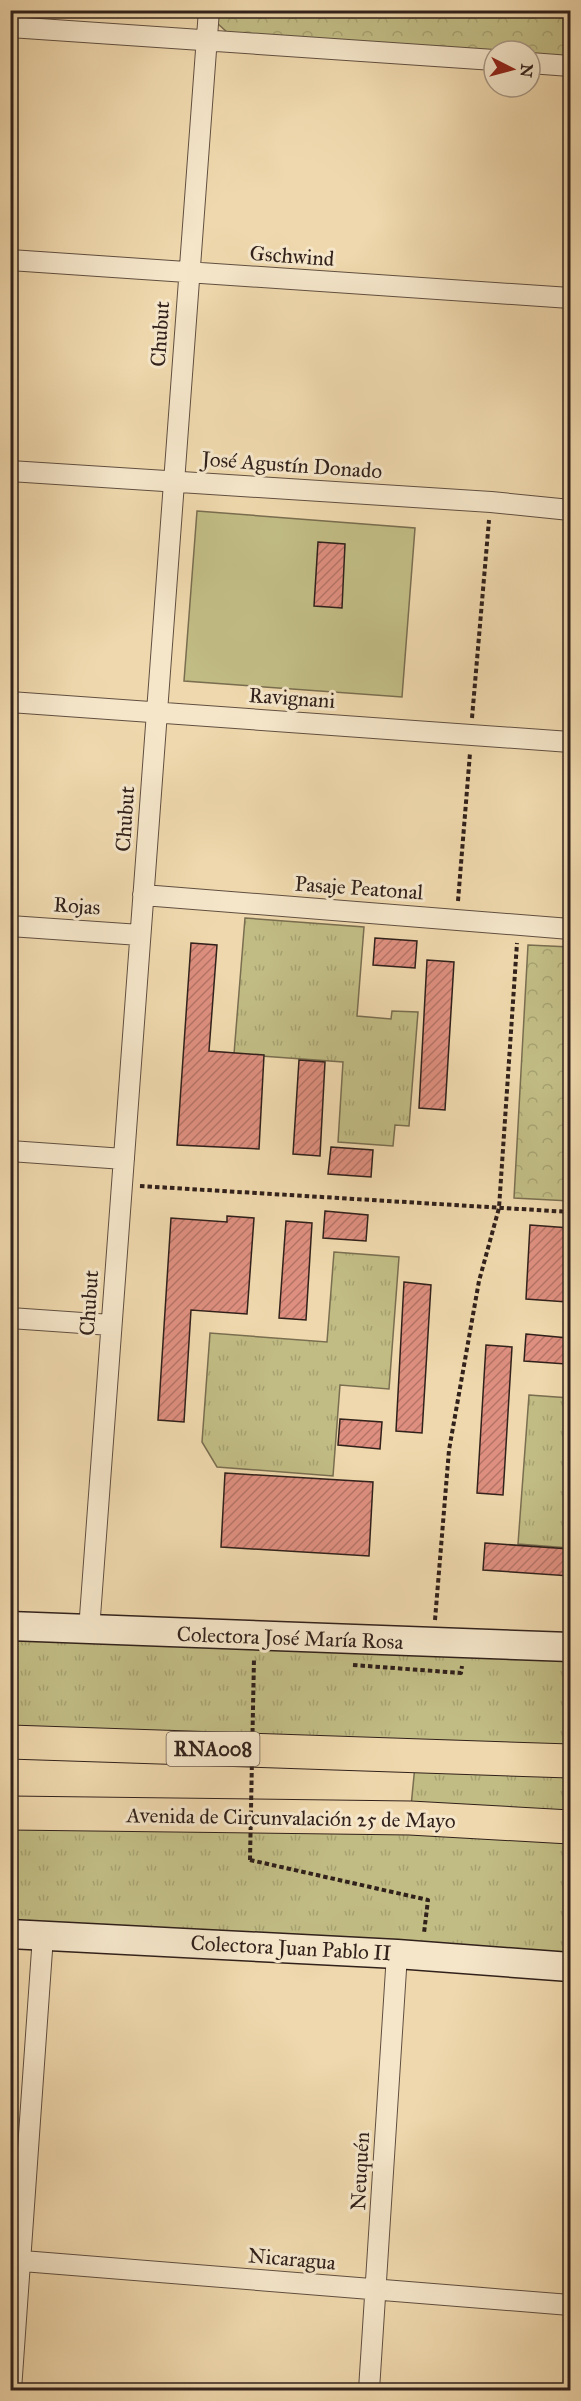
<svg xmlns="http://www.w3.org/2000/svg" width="581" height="2401" viewBox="0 0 581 2401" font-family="'IM FELL Great Primer',serif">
	<defs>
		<pattern id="grass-tufts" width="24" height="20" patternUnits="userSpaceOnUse" patternTransform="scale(1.5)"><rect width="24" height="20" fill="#c1bc84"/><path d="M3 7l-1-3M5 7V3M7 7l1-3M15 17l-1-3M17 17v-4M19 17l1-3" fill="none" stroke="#a6a171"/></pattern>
		<pattern id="forest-crowns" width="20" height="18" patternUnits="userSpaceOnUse" patternTransform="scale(1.5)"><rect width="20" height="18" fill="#c1bc84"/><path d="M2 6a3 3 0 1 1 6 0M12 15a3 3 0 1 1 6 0" fill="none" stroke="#a6a171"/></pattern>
		<pattern id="building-hatch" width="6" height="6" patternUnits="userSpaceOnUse" patternTransform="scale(1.5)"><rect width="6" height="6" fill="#de8f7f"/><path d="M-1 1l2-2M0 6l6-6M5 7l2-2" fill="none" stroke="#b57467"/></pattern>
	</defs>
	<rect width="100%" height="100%" fill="#efd8ad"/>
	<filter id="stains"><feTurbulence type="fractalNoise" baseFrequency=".00333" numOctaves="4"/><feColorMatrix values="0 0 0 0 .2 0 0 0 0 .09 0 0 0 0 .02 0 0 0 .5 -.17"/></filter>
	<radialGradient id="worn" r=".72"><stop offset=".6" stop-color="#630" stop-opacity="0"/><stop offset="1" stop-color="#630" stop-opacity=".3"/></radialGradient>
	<path fill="url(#grass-tufts)" stroke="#796e50" stroke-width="1.5" d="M245 918 364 927 357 1016 391 1019 392 1011 418 1012 409 1126 395 1125 393 1146 338 1142 343 1062 234 1054Z
		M334 1252 399 1257 389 1389 340 1385 333 1476 217 1467 202 1442 210 1333 327 1342Z
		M529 1395 570 1398V1548L518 1544Z
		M10 1626 570 1647V1967L11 1934V1813L410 1817 416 1755 11 1742Z"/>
	<path fill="url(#forest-crowns)" stroke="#796e50" stroke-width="1.5" d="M218 10 570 11V59L530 56V51H494L228 33 217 23Z
		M528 945 570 947V1201L514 1198Z"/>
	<path fill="#c1bc84" stroke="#796e50" stroke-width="1.5" d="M197 511 415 528 402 697 184 681Z"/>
	<path fill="url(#building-hatch)" stroke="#31211b" stroke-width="1.5" d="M318 542 345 544 342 608 314 606Z
		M375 938 417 941 415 968 373 965Z
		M191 943 217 945 209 1051 264 1055 259 1149 177 1145Z
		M427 960 454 962 445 1110 419 1108Z
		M299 1060 325 1062 320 1156 293 1154Z
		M331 1147 373 1150 371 1177 328 1174Z
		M325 1211 368 1215 366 1241 323 1238Z
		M227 1216 254 1218 247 1314 191 1310 184 1422 158 1420 171 1218 227 1222Z
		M286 1221 312 1223 306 1320 279 1318Z
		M530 1225 570 1228 567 1302 526 1299Z
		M404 1282 431 1285 422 1433 396 1431Z
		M526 1334 568 1338 566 1364 524 1361Z
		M486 1345 512 1347 503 1495 477 1493Z
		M340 1419 382 1422 380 1449 338 1445Z
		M225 1473 373 1482 369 1556 221 1547Z
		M485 1543 570 1549V1576L483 1570Z"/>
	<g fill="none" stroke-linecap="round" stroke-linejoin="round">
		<defs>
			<path id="minor" d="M10 27 494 60
				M530 63 570 66
				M10 260 570 298
				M10 471 491 502 570 510
				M10 702 570 742
				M143 895 570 929
				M10 926 140 935
				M10 1151 124 1159
				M10 1318 111 1325
				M89 1630 209 10
				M10 2260 570 2305
				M11 2390 43 1936
				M369 2390 397 1954"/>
			<path id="secondary" d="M10 1626 570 1647
				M10 1934 397 1954 570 1967"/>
			<path id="motorway" d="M10 1742 570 1761
				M10 1813 410 1818 570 1827"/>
		</defs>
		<use href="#minor" stroke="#604f40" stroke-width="22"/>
		<use href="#secondary" stroke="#31211b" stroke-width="31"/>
		<use href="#motorway" stroke="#31211b" stroke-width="35"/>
		<path stroke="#31211b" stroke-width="4" stroke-dasharray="4.5 3" stroke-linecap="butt" d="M472 718 489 520
			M458 901 470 753
			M140 1186 570 1212
			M435 1620 449 1450 479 1281 499 1208 517 943
			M353 1665 461 1673 462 1666
			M250 1860 428 1900 424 1933"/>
		<use href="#minor" stroke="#f5e6ca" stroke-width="20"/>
		<use href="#secondary" stroke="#f5e6ca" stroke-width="28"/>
		<use href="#motorway" stroke="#efd8ad" stroke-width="33"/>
		<path stroke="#31211b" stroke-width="4" stroke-dasharray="4.5 3" stroke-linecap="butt" d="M250 1860 254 1658"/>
	</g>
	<g text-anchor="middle" stroke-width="6" stroke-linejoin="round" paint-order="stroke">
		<rect fill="#f5e6ca" stroke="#6c5c50" stroke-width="1.5" x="166.5" y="1732" width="93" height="34" rx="4.5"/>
		<g font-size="20" font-weight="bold" fill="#31211b">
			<text x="213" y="1756">RNA008</text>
		</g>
		<g font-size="21" fill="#31211b" stroke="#f5e6ca">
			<text transform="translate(292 256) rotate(4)" y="7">Gschwind</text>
			<text transform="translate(160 334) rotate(-86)" y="7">Chubut</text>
			<text transform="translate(292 465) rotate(4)" y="7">José Agustín Donado</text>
			<text transform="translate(292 698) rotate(4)" y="7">Ravignani</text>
			<text transform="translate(125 819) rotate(-86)" y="7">Chubut</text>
			<text transform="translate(359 888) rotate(4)" y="7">Pasaje Peatonal</text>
			<text transform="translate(77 906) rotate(4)" y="7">Rojas</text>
			<text transform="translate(89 1303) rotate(-86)" y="7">Chubut</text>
			<text transform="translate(290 1638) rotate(2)" y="7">Colectora José María Rosa</text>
			<text transform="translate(291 1818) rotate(1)" y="7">Avenida de Circunvalación 25 de Mayo</text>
			<text transform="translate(291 1948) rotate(3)" y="7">Colectora Juan Pablo II</text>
			<text transform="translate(360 2171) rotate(-87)" y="7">Neuquén</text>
			<text transform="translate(292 2259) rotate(5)" y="7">Nicaragua</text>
		</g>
	</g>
	<rect width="581" height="2401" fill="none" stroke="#efd8ad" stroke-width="36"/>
	<rect x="12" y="12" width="557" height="2377" fill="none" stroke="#31211b" stroke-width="3"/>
	<rect x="18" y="18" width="545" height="2365" fill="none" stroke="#31211b" stroke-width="1.5"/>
	<g transform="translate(512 69) rotate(96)"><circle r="28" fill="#f5e6ca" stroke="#a79784" stroke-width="1.5"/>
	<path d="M0-4.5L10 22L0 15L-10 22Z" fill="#8f2418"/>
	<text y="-9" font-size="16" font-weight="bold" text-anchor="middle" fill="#31211b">N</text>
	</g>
	<rect width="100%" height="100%" filter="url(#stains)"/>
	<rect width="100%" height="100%" fill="url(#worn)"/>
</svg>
